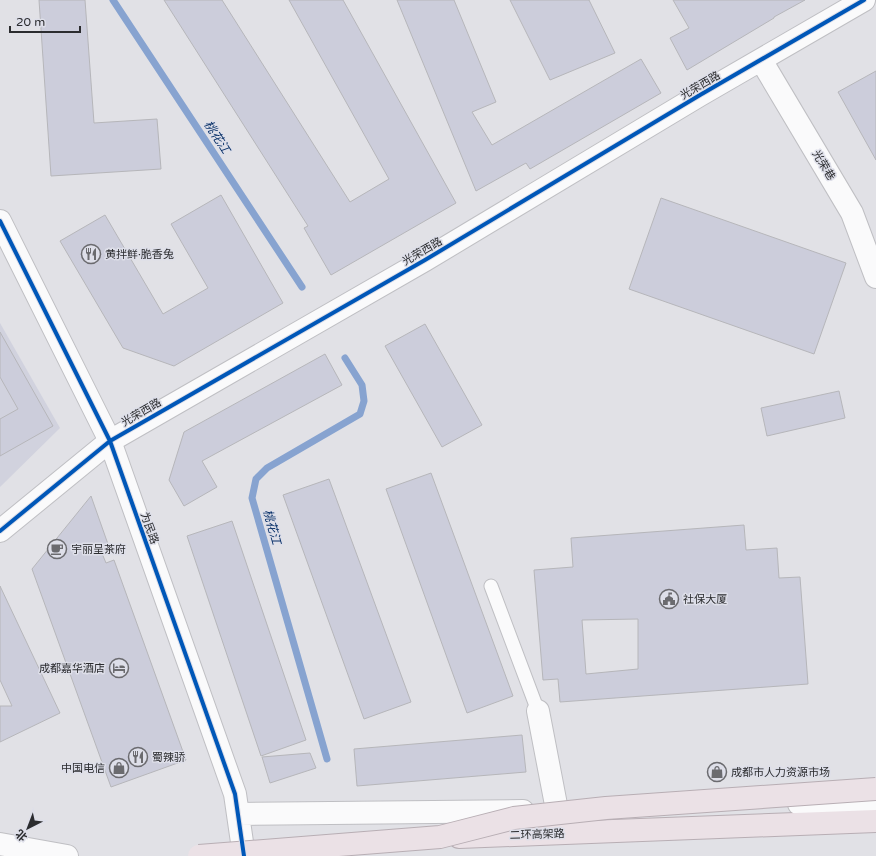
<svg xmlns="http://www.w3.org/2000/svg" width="876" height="856" viewBox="0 0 876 856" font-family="'Varela Round','Noto Sans SC',sans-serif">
	<rect width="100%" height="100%" fill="#e1e1e6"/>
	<path fill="#d1d2de" d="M0 323 60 428 0 487Z"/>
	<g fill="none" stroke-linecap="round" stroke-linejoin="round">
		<path stroke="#87a3d0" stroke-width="7" d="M113 0 302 287
			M327 759 252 498 256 479 267 468 360 414 364 401 362 385 345 358"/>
	</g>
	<path fill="#cccddb" stroke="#b6b6ba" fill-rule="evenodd" d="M39 0H85L94 123 157 119 161 169 51 176Z
		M164 0H222L350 202 389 179 289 0H343L456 203 331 275 304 228 308 226Z
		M397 0H454L496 102 472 112 492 145 641 59 661 93 530 169 526 163 476 191Z
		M510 0H589L615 53 550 80Z
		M673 0H805L774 17V18L687 70 670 38 689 28Z
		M876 71V160L838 92Z
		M221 195 283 303 174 366 123 348 60 241 105 215 163 314 208 288 171 224Z
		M661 198 846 263 814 354 629 289Z
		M425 324 482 425 442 447 385 346Z
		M0 332 53 426 0 456V419L18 409 0 377Z
		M325 354 342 385 202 461 217 487 184 506 169 480 184 432Z
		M839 391 845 418 767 436 761 408Z
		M431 473 513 696 467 713 386 489Z
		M329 479 411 702 364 719 283 495Z
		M91 496 109 547 101 551 106 563 114 560 186 760 111 787 32 569Z
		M232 521 306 740 261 756 187 536Z
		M744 525 746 550 777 548 779 578 800 577 808 684 560 702 558 679 543 680 534 570 573 567 571 538ZM638 619V669L586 674 582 620Z
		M0 586 60 713 0 742V706H12L0 680Z
		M522 735 526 772 357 786 354 749Z
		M310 753 316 768 270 783 262 757Z"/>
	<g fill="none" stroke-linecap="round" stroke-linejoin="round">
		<defs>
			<path id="lane" d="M491 586 538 711"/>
			<path id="street" d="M761 60 852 213 876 277
				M0 531 110 441 425 260 700 95 864 0
				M538 711 557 810"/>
			<path id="secondary" d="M0 221 110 441 235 794 244 856
				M799 804 876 802
				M238 814 523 811
				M0 844 67 856"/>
			<path id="highway" d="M459 837 876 821"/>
		</defs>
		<use href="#lane" stroke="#bfbfc3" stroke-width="15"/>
		<use href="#street" stroke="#bfbfc3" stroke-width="24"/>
		<use href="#secondary" stroke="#bfbfc3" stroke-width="24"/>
		<use href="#highway" stroke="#b8aeb4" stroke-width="24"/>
		<use href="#lane" stroke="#fafafb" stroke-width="13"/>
		<use href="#street" stroke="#fafafb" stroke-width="22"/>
		<use href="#secondary" stroke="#fafafb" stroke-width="22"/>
		<use href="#highway" stroke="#ebe1e6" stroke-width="22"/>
		<defs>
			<path id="highway-bridge" d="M199 856 440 837 514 818 606 808 876 789"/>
		</defs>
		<use href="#highway-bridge" stroke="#b8aeb4" stroke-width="24" stroke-linecap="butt"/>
		<use href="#highway-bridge" stroke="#ebe1e6" stroke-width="22"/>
		<defs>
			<path id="cycleway" d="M0 221 110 441 235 794 244 856
				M0 531 110 441 425 260 700 95 864 0"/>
		</defs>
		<use href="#cycleway" stroke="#dedfe9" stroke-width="6"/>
		<use href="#cycleway" stroke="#0057b8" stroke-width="4"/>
	</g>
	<defs>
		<symbol id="restaurant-ring" viewBox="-11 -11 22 22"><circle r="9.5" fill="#dedfe9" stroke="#6b6b6f" stroke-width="1.5"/><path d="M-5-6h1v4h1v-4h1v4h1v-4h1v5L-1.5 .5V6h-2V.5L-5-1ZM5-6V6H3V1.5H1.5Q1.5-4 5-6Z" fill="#6b6b6f"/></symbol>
		<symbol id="cafe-ring" viewBox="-11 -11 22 22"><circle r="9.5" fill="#dedfe9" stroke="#6b6b6f" stroke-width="1.5"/><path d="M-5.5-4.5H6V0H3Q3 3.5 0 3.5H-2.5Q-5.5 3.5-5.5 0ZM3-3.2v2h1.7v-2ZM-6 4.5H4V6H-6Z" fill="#6b6b6f"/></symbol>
		<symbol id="civic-ring" viewBox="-11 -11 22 22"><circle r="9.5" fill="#dedfe9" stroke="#6b6b6f" stroke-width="1.5"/><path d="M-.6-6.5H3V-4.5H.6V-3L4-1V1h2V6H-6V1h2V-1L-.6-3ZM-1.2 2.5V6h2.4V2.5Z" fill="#6b6b6f"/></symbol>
		<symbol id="hotel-ring" viewBox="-11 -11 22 22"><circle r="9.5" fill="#dedfe9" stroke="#6b6b6f" stroke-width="1.5"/><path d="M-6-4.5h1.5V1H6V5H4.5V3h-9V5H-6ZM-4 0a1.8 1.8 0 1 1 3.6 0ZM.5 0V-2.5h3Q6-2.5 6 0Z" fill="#6b6b6f"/></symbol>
		<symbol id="shop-ring" viewBox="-11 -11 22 22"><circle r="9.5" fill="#dedfe9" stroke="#6b6b6f" stroke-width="1.5"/><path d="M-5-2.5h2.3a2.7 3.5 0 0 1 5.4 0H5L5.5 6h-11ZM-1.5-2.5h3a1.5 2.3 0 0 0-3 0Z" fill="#6b6b6f"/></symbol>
	</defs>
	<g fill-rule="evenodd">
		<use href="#restaurant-ring" x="80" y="243" width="22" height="22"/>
		<use href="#cafe-ring" x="46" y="538" width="22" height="22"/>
		<use href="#civic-ring" x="658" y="588" width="22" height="22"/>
		<use href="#hotel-ring" x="108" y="657" width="22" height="22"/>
		<use href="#restaurant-ring" x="127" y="746" width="22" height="22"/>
		<use href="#shop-ring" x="108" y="757" width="22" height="22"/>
		<use href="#shop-ring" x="706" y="761" width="22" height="22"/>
	</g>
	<g text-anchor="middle" stroke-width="3" stroke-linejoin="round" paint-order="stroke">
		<g font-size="11" fill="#2b2c2f" stroke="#dedfe9">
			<text transform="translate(700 85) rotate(-30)" y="4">光荣西路</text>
			<text transform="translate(824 165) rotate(59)" y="4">光荣巷</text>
			<text transform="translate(422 251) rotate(-30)" y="4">光荣西路</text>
			<text transform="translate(141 412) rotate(-30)" y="4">光荣西路</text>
			<text transform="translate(150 528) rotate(70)" y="4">为民路</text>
			<text transform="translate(537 834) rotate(-2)" y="4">二环高架路</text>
		</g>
		<g font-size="11" fill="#2b2c2f" stroke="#dedfe9" text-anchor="start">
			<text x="105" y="258">黄拌鲜·脆香兔</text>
			<text x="71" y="553">宇丽呈茶府</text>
			<text x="683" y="603">社保大厦</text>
			<text x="105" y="672" text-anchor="end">成都嘉华酒店</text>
			<text x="152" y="761">蜀辣骄</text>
			<text x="105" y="772" text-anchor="end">中国电信</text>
			<text x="731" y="776">成都市人力资源市场</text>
		</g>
		<g font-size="12" font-style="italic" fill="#083068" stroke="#dedfe9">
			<text transform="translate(217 137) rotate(57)" y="4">桃花江</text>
			<text transform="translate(272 527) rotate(74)" y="4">桃花江</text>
		</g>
	</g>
	<g transform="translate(28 828) rotate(222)" stroke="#dedfe9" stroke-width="3" paint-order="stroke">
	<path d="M0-3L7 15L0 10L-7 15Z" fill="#2b2c2f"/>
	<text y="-6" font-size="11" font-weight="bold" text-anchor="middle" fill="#2b2c2f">北</text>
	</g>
	<path d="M10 26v6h70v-6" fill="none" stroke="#2b2c2f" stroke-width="2"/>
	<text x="16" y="26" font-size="12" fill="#2b2c2f" stroke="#dedfe9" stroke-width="3" paint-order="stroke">20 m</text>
</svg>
